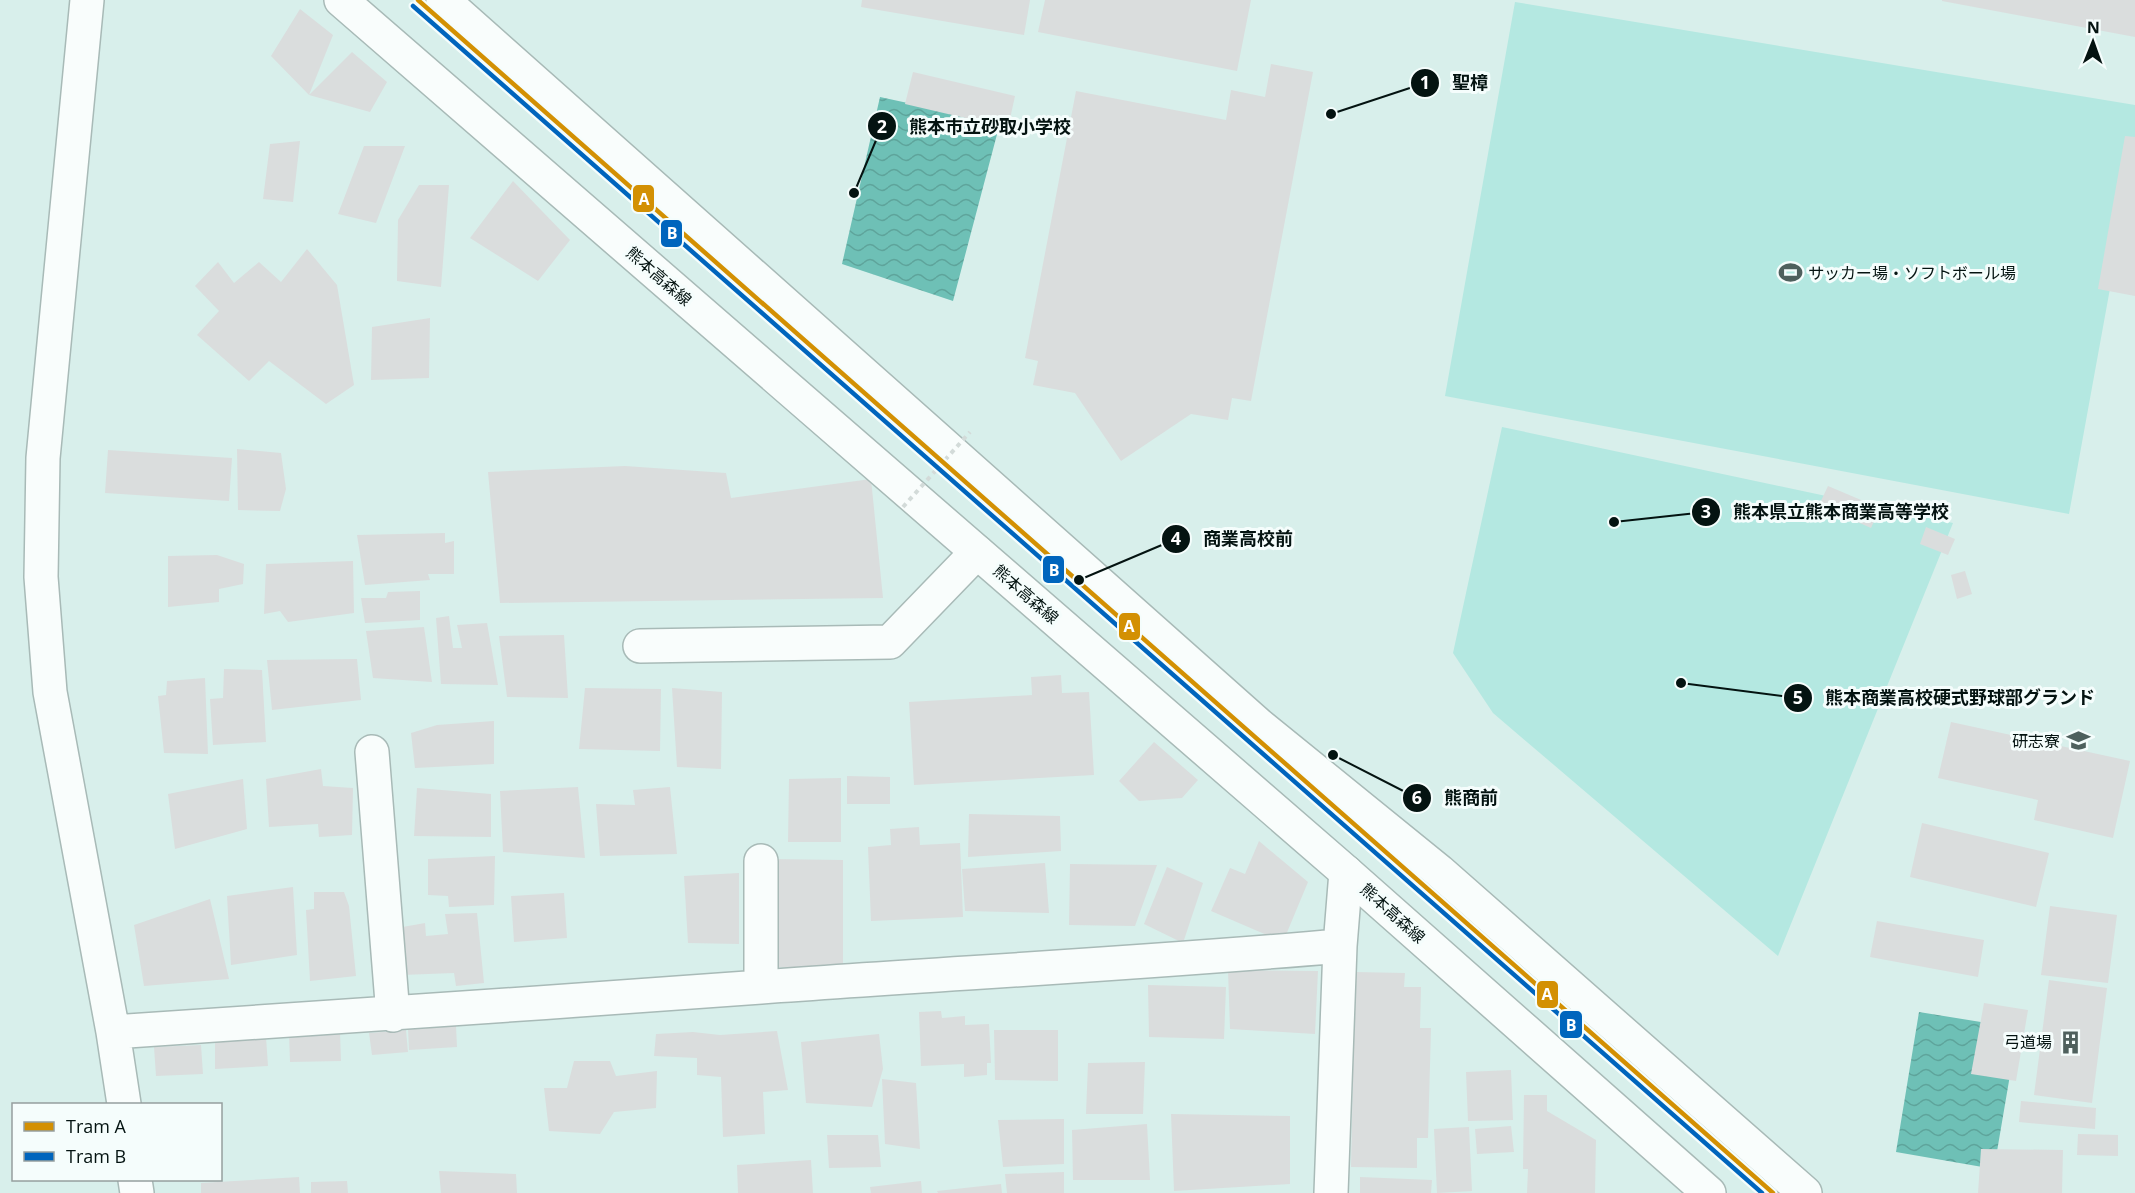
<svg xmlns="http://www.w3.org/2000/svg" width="2135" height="1193" viewBox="0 0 2135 1193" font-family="'Open Sans','Noto Sans JP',sans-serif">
	<defs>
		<pattern id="water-waves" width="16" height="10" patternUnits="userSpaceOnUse" patternTransform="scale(1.5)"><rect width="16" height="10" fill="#6ec0b6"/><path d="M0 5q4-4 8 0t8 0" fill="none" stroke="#5ea49b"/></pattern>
	</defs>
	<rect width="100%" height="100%" fill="#d8efeb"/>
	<path fill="#b4e8e1" d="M1515 2 2135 105V151L2069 514 1445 396Z
		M1502 427 1953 523 1778 956 1493 713 1453 653Z"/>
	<path fill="url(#water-waves)" d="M880 97 1000 123 953 301 842 264Z
		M1919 1012 2018 1028 1994 1169 1896 1152Z"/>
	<path fill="#dadddd" d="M862 0H1030L1024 35 861 7Z
		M1045 0H1251L1237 71 1038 32Z
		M1942 0H2135V37L1942 1Z
		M300 9 333 35 309 95 352 52 387 82 370 112 309 95 271 56Z
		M1271 64 1313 72 1251 401 1232 398 1228 420 1191 414 1121 461 1075 393 1033 385 1038 361 1025 358 1076 91 1226 120 1231 90 1265 97Z
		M913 72 1015 96 1008 128 905 104Z
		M2125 136 2135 137V296L2098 289Z
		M300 141 293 202 263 199 270 144Z
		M364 146H405L376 223 338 214Z
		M513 181 570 240 538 281 470 238Z
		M419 185H449L441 287 397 281 398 220Z
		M307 249 337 285 354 385 326 404 269 361 249 381 197 335 219 311 195 286 218 262 234 283 259 262 281 282Z
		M430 318 429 378 371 380 372 327Z
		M237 449 281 453 286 489 280 511 238 510Z
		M108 450 232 458 229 501 105 493Z
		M625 466 726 473 731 498 871 479 883 598 500 603 488 472Z
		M1828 486 1880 508 1871 528 1819 505Z
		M1926 527 1955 539 1948 555 1920 544Z
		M445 533V543L454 541V574H428L430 580 365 585 357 535Z
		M217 555 244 564 243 584 219 589V602L168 607V556Z
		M353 561 354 613 288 622 280 611 264 614 266 564Z
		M1965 571 1972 594 1957 599 1951 575Z
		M420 591V620L365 623 361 598H386L388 592Z
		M449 616 453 648H462L457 625 487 623 498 685 441 684 436 618Z
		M424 627 432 682 373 678 366 631Z
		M564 635 568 698 507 697 499 636Z
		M357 659 361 700 272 710 267 660Z
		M224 669 262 670 266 742 213 745 210 699 223 698Z
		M1061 675 1062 693 1089 692 1094 775 914 785 909 702 1032 695 1031 677Z
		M205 678 208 754 164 753 158 696 166 695 167 681Z
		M585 688 661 689 660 751 579 749Z
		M672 688 722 692 721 769 677 767Z
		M494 721V764L415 768 411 733 437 725Z
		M1951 722 2130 761 2113 838 2034 820 2038 800 1938 778Z
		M1154 742 1198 780 1182 798 1139 801 1119 781Z
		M321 769 323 786 353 788 352 835 319 837 318 824 269 827 266 779Z
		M847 776 890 777V804H847Z
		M841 778V842H788L789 779Z
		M243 779 247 829 175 849 168 794Z
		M578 787 585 858 503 852 500 791Z
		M670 787 677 854 600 856 596 804 635 805 633 790Z
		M417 788 491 794V837L414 836Z
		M969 814 1060 816 1061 851 968 857Z
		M1922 823 2049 853 2036 907 1910 877Z
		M919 827 920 845 960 843 963 917 871 921 868 847 891 845 890 829Z
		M1259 841 1308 882 1283 942 1211 911 1230 868 1245 874Z
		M495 856 494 905 449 907 448 896 428 895V859Z
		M771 859 843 860V970L770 967Z
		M1045 863 1049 913 965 911 962 869Z
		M1070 864 1157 865 1135 926 1069 925Z
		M1167 867 1203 883 1183 943 1144 924Z
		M739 873V944L688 943 684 876Z
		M293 887 297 955 231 965 227 896Z
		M314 892H344L349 906 356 976 310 981 306 910 314 909Z
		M564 893 567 938 514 942 511 896Z
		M210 899 229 979 144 986 134 925Z
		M2050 906 2117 915 2108 983 2041 975Z
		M477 913 484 983 456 986 454 973 402 975 397 928 425 923 426 936 448 934 445 914Z
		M1877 921 1984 940 1978 977 1870 957Z
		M1228 970 1318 971 1315 1034 1230 1029Z
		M1355 972 1405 973 1404 987H1421L1420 1028H1431L1428 1138H1417V1168L1351 1167Z
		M2049 980 2107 988 2092 1103 2034 1095Z
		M1148 985 1226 987 1224 1039 1149 1037Z
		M1984 1003 2028 1010 2016 1081 1971 1074Z
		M941 1011 942 1018 965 1016V1025L989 1024 991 1063H987V1075L964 1077V1064L921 1066 919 1012Z
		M456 1026 457 1047 409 1050 408 1029Z
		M406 1030 408 1052 372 1055 369 1033Z
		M994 1030H1058V1081L995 1080Z
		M777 1031 788 1090 763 1092 765 1134 723 1137 721 1077 697 1075V1058L654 1056 656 1034 693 1032 720 1035Z
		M340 1032 341 1061 290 1062 289 1034Z
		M879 1034 883 1069 872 1107 806 1103 801 1042Z
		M266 1037 268 1066 215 1069V1040Z
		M201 1045 203 1074 156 1076 154 1047Z
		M574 1061H610L616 1076 657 1071 656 1108 614 1112 600 1134 549 1131 544 1088H567Z
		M1145 1062 1143 1114H1086L1088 1063Z
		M1511 1070 1513 1120 1468 1121 1466 1072Z
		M882 1079 916 1083 920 1149 885 1144Z
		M1524 1095H1547V1111L1596 1140 1595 1193H1527L1528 1169H1523Z
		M2021 1101 2096 1108 2095 1129 2019 1122Z
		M1171 1114 1290 1116V1184L1174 1191Z
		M1064 1119V1164L1003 1167 998 1120Z
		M1147 1124 1150 1180H1073L1072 1130Z
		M1511 1126 1514 1152 1477 1154 1475 1129Z
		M1469 1127 1472 1191 1437 1193 1434 1129Z
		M2078 1134 2118 1135V1156L2077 1155Z
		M827 1135H878L881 1167 829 1168Z
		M1981 1149 2063 1150 2062 1193H1978Z
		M811 1160 813 1193H738L737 1165Z
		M439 1171 516 1174 517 1193H441Z
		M1064 1172V1193H1007L1005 1174Z
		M299 1177 300 1193H201V1183Z
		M1360 1177 1432 1180 1431 1193H1360Z
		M347 1181 348 1193H311V1182Z
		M921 1181 922 1193H871L870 1187Z
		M1001 1184 1002 1193H938L937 1191Z"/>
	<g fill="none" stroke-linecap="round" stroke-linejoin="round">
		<defs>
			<path id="street" d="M87 0 43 458 41 577 50 692 113 1032 124 1104
				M640 646 890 642 977 552
				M372 752 393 1015
				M761 861V987
				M113 1032C329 1019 545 1002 761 987 954 973 1147 963 1340 946
				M135 1180 137 1193
				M1331 1193 1340 946 1346 872"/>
			<path id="primary" d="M341 0 1346 872 1709 1193
				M443 0 1259 725 1439 871 1805 1193"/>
		</defs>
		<use href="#street" stroke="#a8bab7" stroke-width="36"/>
		<use href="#primary" stroke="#a8bab7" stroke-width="36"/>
		<use href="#street" stroke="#f9fdfc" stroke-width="33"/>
		<use href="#primary" stroke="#f9fdfc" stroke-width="33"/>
		<path stroke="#d3dbd9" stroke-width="4" stroke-dasharray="4.5 4.5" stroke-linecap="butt" d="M903 507 970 432"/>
		<defs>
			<path id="tram-1" d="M418 0 1773 1193"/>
			<path id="tram-2" d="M413 6 1762 1193"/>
		</defs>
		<use href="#tram-1" stroke="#f5fdfc" stroke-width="9"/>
		<use href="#tram-2" stroke="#f5fdfc" stroke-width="9"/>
		<use href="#tram-1" stroke="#d39003" stroke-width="4.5"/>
		<use href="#tram-2" stroke="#0065bd" stroke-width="4.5"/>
	</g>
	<defs>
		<symbol id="stadium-bare" viewBox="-9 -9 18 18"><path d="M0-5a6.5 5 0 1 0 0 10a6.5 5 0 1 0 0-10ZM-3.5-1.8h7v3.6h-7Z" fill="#4e605d" stroke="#f5fdfc" stroke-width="2.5" paint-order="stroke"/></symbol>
		<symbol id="school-bare" viewBox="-9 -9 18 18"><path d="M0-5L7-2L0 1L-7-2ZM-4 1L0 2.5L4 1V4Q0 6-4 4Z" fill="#4e605d" stroke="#f5fdfc" stroke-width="2.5" paint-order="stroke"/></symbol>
		<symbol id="building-bare" viewBox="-9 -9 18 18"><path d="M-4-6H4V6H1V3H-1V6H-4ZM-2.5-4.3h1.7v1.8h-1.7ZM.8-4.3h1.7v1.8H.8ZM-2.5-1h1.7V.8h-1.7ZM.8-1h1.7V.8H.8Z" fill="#4e605d" stroke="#f5fdfc" stroke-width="2.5" paint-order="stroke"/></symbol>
	</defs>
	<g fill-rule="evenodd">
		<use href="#stadium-bare" x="1774" y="256" width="33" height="33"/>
		<use href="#school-bare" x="2062" y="724" width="33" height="33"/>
		<use href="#building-bare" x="2054" y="1026" width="33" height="33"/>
	</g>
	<g text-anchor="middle" stroke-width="6" stroke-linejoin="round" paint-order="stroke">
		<g font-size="16" fill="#041311" stroke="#f5fdfc" text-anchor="end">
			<text x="1808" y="279" text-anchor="start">サッカー場・ソフトボール場</text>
			<text x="2060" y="747">研志寮</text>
			<text x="2052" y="1048">弓道場</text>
		</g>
		<g font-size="16" fill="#041311" stroke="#f5fdfc">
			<text transform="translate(659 276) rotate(41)" y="6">熊本高森線</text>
			<text transform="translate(1026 594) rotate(41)" y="6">熊本高森線</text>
			<text transform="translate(1393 913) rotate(42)" y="6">熊本高森線</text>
		</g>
	</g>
	<path fill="none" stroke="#041311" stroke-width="2" d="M1331 114L1425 83M854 193L882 126M1614 522L1706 512M1079 580L1176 539M1681 683L1798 698M1333 755L1417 798"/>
	<g fill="#041311" stroke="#f5fdfc" stroke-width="2">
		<circle cx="1331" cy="114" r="6"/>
		<circle cx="854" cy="193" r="6"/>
		<circle cx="1614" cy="522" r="6"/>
		<circle cx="1079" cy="580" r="6"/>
		<circle cx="1681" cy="683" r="6"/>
		<circle cx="1333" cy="755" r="6"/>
		<circle cx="1425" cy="83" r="15"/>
		<circle cx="882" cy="126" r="15"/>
		<circle cx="1706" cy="512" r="15"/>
		<circle cx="1176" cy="539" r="15"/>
		<circle cx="1798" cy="698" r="15"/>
		<circle cx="1417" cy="798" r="15"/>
	</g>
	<g font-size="18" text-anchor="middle" font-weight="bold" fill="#fff">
		<text x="1425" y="89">1</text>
		<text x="882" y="133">2</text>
		<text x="1706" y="518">3</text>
		<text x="1176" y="545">4</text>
		<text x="1798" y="704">5</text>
		<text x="1417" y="804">6</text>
	</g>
	<g font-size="18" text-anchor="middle" font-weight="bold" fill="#041311" stroke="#f5fdfc" stroke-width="6" stroke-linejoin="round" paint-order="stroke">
		<text x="1470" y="89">聖樟</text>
		<text x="990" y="133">熊本市立砂取小学校</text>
		<text x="1841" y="518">熊本県立熊本商業高等学校</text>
		<text x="1248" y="545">商業高校前</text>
		<text x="1960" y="704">熊本商業高校硬式野球部グランド</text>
		<text x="1471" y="804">熊商前</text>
	</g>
	<g stroke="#f5fdfc" stroke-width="2">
		<rect x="632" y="184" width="23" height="29" rx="6" fill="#d39003"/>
		<rect x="660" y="219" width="23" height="29" rx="6" fill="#0065bd"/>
		<rect x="1042" y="555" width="23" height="29" rx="6" fill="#0065bd"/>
		<rect x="1118" y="612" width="23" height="29" rx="6" fill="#d39003"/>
		<rect x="1536" y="980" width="23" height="29" rx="6" fill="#d39003"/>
		<rect x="1559" y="1010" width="24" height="29" rx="6" fill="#0065bd"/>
	</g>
	<g font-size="16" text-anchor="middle" font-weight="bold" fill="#fff">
		<text x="644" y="205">A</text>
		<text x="672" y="239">B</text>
		<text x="1054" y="576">B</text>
		<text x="1129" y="632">A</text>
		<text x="1547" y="1000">A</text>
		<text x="1571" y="1031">B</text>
	</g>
	<rect x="12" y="1103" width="210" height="78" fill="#f5fdfc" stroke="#959f9e" stroke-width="1.5"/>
	<rect x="24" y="1122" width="30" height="9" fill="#d39003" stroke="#959f9e" stroke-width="1.5"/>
	<text x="66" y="1133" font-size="18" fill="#041311">Tram A</text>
	<rect x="24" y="1152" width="30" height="9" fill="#0065bd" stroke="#959f9e" stroke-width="1.5"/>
	<text x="66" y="1163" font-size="18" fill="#041311">Tram B</text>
	<g transform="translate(2093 42) rotate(1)" stroke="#f5fdfc" stroke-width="4.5" paint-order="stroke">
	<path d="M0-4.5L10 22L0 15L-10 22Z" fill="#041311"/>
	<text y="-9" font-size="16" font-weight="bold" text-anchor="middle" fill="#041311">N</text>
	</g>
</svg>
